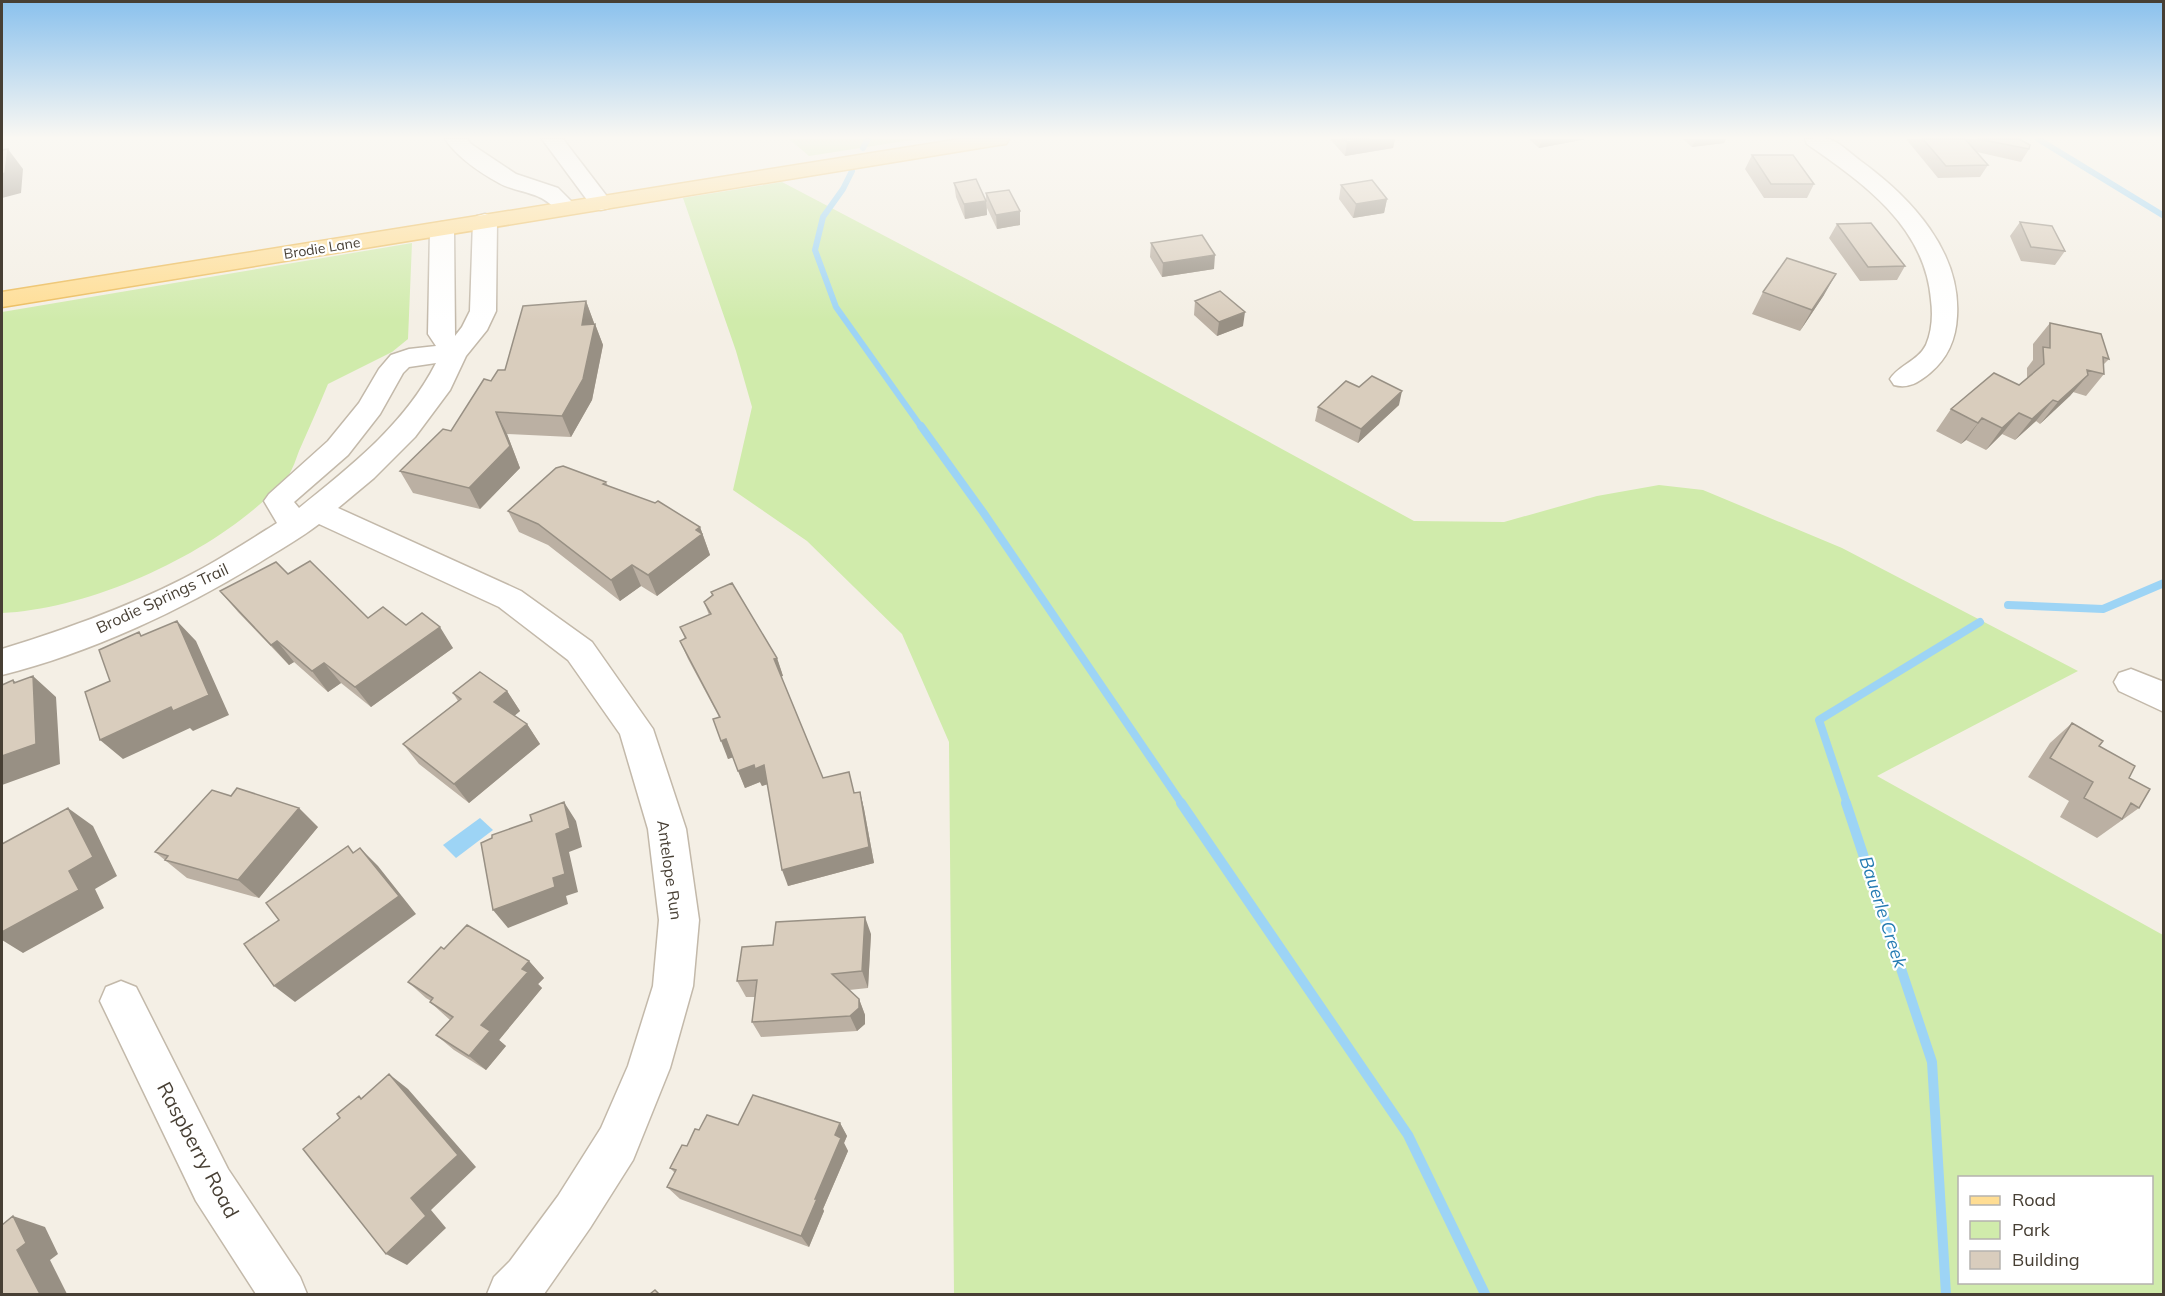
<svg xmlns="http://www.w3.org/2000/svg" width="2165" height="1296" viewBox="0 0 2165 1296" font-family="Mulish,sans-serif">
	<rect width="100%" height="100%" fill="#f4efe5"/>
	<path fill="#d0ebab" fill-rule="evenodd" d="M789 139H918L809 156Z
		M782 182 1058 327 1414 521 1504 522 1597 496 1659 485 1703 490 1842 548 2078 671 1877 776 2163 935V1294H954L949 742 902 634 807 541 733 490 752 407 736 351 683 198ZM1960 1178H2152V1282H1960Z
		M412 243 408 339 392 352 328 384C319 406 309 428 299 451 296 459 293 469 288 476 227 548 95 609 2 613V312Z"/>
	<path fill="#9dd4f5" d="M480 818 493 830 456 858 443 845Z"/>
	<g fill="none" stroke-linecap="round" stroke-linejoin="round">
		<path stroke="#9dd4f5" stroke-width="6" d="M2038 139 2164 216
			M863 148 868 139
			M852 171 843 189 823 217 815 250 836 307 922 428"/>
		<path stroke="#9dd4f5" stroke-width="8" d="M921 426 983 512 1182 804
			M2008 605 2103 609 2164 583
			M1847 804 1819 720 1980 622"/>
		<path stroke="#9dd4f5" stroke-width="10" d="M1181 803 1408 1135 1485 1294
			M1846 803 1932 1062 1946 1294"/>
		<defs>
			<path id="minor" d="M445 139H467L471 144 516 174 558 188 578 208 575 213C557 217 554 203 539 197 526 191 511 190 499 183 479 172 458 158 445 139Z
				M542 139H563L612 203 609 208 601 210 593 208Z
				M1805 139C1812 139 1821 137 1828 139 1839 141 1852 155 1862 162 1911 198 1961 251 1957 316 1956 339 1948 358 1930 373 1919 382 1909 389 1894 385L1890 379C1899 365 1918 361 1926 345 1932 331 1933 315 1931 300 1925 226 1863 183 1807 144Z
				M485 214 493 216 497 221 496 311 487 330 466 356 450 390 415 437 374 478 338 508 521 591 592 642 653 729 686 829 699 920 693 986 670 1068 633 1160 590 1228 544 1294H487L494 1277 510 1261 558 1196 601 1128 628 1066 653 986 659 920 648 829 620 734 568 660 499 607 319 524C302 537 283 548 265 559 187 608 91 653 2 675V649C70 628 140 603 203 568 228 554 253 538 277 523L264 501 269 494 328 441 359 403 379 369 391 355 409 349 436 346 428 334 430 229 434 224 442 222 450 224 454 229 455 336 462 327 470 311 473 221 477 216ZM436 363C405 424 351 466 299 508L294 502 348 455 380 414 403 373 409 367Z
				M2131 669 2164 682V712L2119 691 2114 682 2119 673Z
				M121 981 136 987 228 1169 300 1277 307 1294H256L196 1201 100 1001 106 987Z"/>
			<path id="major" d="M960 139H1009L1006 144 998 145 2 307V292Z"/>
		</defs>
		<use href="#minor" stroke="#c3b9aa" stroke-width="3"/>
		<use href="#major" stroke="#ecbc5b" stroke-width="3"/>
		<use href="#minor" fill="#fff" fill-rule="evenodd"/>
		<use href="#major" fill="#ffdd93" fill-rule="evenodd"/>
	</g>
	<path fill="#bbb0a3" d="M1330 139H1395L1393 148 1345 156Z
		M1529 139H1586L1539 148Z
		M1683 139H1726L1724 143 1692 147Z
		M1906 139H2019L2029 149 2021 162 1977 152 1988 165 1980 177 1938 178Z
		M1752 155 1814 184 1807 198H1764L1745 169Z
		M954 183 986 200V193L1020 211V225L997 229 987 208V215L965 219 956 197Z
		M1341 185 1387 199 1384 213 1353 218 1339 199Z
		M2020 222 2065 251 2055 265 2021 261 2010 236Z
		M1837 224 1905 266 1897 280 1860 281 1829 238Z
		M1151 243 1214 269 1162 277 1150 257Z
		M1763 292 1824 295 1800 331 1752 314Z
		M586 301 594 323V324H595L603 345 592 400 571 437 507 434 520 468 480 509 413 493 400 471 451 431 491 381Z
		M1195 301 1243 326 1217 336 1194 315Z
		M2050 323 2109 359 2103 365 2104 374 2086 396 2073 392 2040 424 2036 421 2015 440 2002 434 1986 450 1966 440 1961 444 1936 431 1951 409 2019 385 2027 379V368L2033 360V344Z
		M1399 405 1358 443 1315 421 1318 407Z
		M606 482 608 486 655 503 700 527 710 555 657 596 641 586 620 601 548 545 519 532 508 511Z
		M288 574 368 618 406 625 453 648 371 707 341 683 328 692 294 662 289 665 238 612 220 591Z
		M711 592 777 658 783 676H781L823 778 855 793 860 792 864 809 874 863 788 886 768 784 762 786 760 782 745 788 733 757 728 759 719 717 688 659 680 641 685 639 680 627 709 615 704 602 712 595Z
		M507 691 520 711 514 716 527 724 540 744 469 803 419 764 403 744 458 701 453 693Z
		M2072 723 2099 746 2129 778 2139 808 2097 838 2060 817 2069 801 2028 777 2050 743Z
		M318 827 259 898 187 878 155 852Z
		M871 934 868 988 849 990 859 999 865 1015V1024L857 1031 761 1037 752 1022 755 997H746L737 981 773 945Z
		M444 949 529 961 544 978 538 984 542 988 499 1040 506 1046 486 1070 454 1050 436 1035 450 1020 430 1002 431 1001 426 998 408 982Z
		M840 1123 847 1136 844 1143 848 1151 823 1209 824 1211 809 1247 680 1199 667 1187 675 1173 670 1168 699 1130 738 1125Z"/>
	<path fill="#989084" d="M1370 139H1395L1393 148 1345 156 1347 142Z
		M1542 139H1586L1539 148Z
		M1696 139H1726L1724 143 1692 147Z
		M8 149 23 169 21 193 2 198V174Z
		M1387 199 1384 213 1353 218 1356 204Z
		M986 201 987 215 965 219 964 204Z
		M1020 211V225L997 229 996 215Z
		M1215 255 1214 269 1162 277 1163 263Z
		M1836 274 1824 295 1800 331 1812 310Z
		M586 301 594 323 592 338 595 324 603 345 592 400 571 437 562 416 582 325Z
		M1245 312 1243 326 1217 336 1219 322Z
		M2088 375 2070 396 2040 424 2058 402Z
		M1402 391 1399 405 1358 443 1361 429Z
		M2053 400 2036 421 2015 440 2032 419Z
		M496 412 507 434 520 468 480 509 469 488Z
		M2019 413 2002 434 1986 450 2002 428Z
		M1982 418 1966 440 1961 444 1978 423Z
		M700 527 710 555 657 596 648 575Z
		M632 565 641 586 620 601 611 580Z
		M177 621 196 641 229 715 193 731 190 728 123 759 100 740Z
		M440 627 453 648 371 707 355 687Z
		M277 641 294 662 289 665 271 645Z
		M777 658 783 676 780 677 774 659Z
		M324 663 341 683 328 692 312 671Z
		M33 676 56 697 60 764 2 785V756L14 683 13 680 34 698Z
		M507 691 520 711 507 722 494 702Z
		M527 724 540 744 469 803 454 784Z
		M726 739 734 757 728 759 721 741Z
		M754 765H764L771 783 762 786 760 782 745 788 738 771Z
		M860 792 864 809 874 863 788 886 782 870Z
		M564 802 576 821 582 847 569 852 578 892 566 896 568 904 508 928 493 910 556 834Z
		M68 808 93 826 117 876 95 889 104 908 23 953 2 940V932L69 871Z
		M299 808 318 827 259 898 238 880Z
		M360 848 378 866 416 914 295 1002 274 986Z
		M865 917 871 934 868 988 862 971Z
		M529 961 544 978 538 984 542 988 499 1040 506 1046 486 1070 469 1056 481 1025 522 969Z
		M859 999 865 1015V1024L857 1031 850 1016Z
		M389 1074 408 1089 476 1167 431 1210 446 1228 407 1265 386 1254 411 1198Z
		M840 1123 847 1136 844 1143 848 1151 823 1209 824 1211 809 1247 801 1236 815 1199 835 1135Z
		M13 1216 45 1227 58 1254 50 1260 67 1294H40L17 1250Z"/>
	<path fill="#d9cdbd" stroke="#989084" stroke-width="1.5" d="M1344 139H1370L1347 142Z
		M1923 139H1965L1988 165 1946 166Z
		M1978 139H2019L2030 145 2029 149Z
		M8 149 5 173 2 174V150Z
		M1752 155H1793L1814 184H1771Z
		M976 179 986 201 964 204 954 183Z
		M1372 180 1387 199 1356 204 1341 185Z
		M1009 190 1020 211 996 215 986 193Z
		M2020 222 2052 226 2065 251 2031 247Z
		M1871 223 1905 266 1868 267 1837 224Z
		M1202 235 1215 255 1163 263 1151 243Z
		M1787 258 1836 274 1812 310 1763 292Z
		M1220 291 1245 312 1219 322 1195 301Z
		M586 301 582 325 595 324 583 379 562 416 496 412 510 446 469 488 400 471 443 429 451 431 484 379 491 381 498 370H505L523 306Z
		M2050 323 2101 334 2109 359 2103 357 2104 374 2087 370 2088 375 2058 402 2053 400 2032 419 2019 413 2002 428 1982 418 1978 423 1951 409 1994 373 2019 385 2044 364 2043 347 2050 348Z
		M1372 376 1402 391 1361 429 1318 407 1346 381 1359 387Z
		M563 466 606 482 603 484 655 503 658 501 700 527 696 530 702 534 648 575 632 565 611 580 538 524 508 511 556 468Z
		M310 561 368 618 383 607 406 625 422 613 440 627 355 687 324 663 312 671 277 641 271 645 220 591 276 562 288 574Z
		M732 583 777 658 774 659 823 778 849 772 854 793 860 792 869 847 782 870 764 765 755 769 754 765 738 771 726 739 721 741 713 719 720 717 680 641 686 638 680 627 711 614 704 602 713 595 711 592Z
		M177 621 209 695 173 711 171 707 100 740 85 692 110 681 99 650 139 632 141 636Z
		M480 672 507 691 494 702 527 724 454 784 403 744 461 699 453 693Z
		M33 676 36 744 2 756V685L13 680 14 683Z
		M2072 723 2103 741 2099 746 2135 766 2129 778 2150 789 2139 808 2131 803 2122 819 2084 798 2093 782 2050 758Z
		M237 788 299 808 238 880 165 860 168 856 155 852 212 790 231 796Z
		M564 802 570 828 556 834 565 874 553 878 555 887 493 910 481 843 492 838V835L532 821 530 815Z
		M68 808 93 857 69 871 79 890 2 932V844Z
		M348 846 353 853 360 848 399 896 274 986 244 944 279 920 266 903Z
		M865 917 862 971 832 974 859 999V1008L850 1016 752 1022 757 980 737 981 742 947 773 945 776 922Z
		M467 925 529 961 522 969 528 972 481 1025 490 1031 469 1056 436 1035 453 1017 430 1002 433 998 408 982 441 947 444 949Z
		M389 1074 458 1155 411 1198 426 1216 386 1254 303 1149 340 1118 337 1114 359 1096 361 1099Z
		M753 1095 840 1123 835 1135 841 1138 815 1199H817L801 1236 667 1187 676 1170 670 1168 682 1145 687 1146 695 1129 699 1130 707 1115 738 1125Z
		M13 1216 26 1243 17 1250 40 1294H2V1225Z
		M655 1290 659 1294H650Z"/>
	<linearGradient id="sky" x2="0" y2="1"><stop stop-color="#8ac1ed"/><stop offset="0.43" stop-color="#faf8f3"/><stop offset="1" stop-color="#faf8f3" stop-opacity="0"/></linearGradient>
	<rect width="2165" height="320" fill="url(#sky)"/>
	<g text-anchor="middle" stroke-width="4.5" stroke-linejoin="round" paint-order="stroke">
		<g font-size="14" fill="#473f34" stroke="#fff">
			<text transform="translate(322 248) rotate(-9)" y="5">Brodie Lane</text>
		</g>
		<g font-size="16" fill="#473f34" stroke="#fff">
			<text transform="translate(162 598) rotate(-25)" y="6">Brodie Springs Trail</text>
			<text transform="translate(670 870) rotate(82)" y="6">Antelope Run</text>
		</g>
		<g font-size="18" font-style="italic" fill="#247bb2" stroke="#fff">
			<text transform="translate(1883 912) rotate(72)" y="6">Bauerle Creek</text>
		</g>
		<g font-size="20" fill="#473f34" stroke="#fff">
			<text transform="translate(198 1150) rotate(62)" y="7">Raspberry Road</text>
		</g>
	</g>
	<rect width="2165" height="1296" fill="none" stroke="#473f34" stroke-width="6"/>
	<rect x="1958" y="1176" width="195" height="108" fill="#ffffff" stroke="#b5b2ae" stroke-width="1.5"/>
	<rect x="1970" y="1196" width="30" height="9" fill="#ffdd93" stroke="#b5b2ae" stroke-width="1.5"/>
	<text x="2012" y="1206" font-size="18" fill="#473f34">Road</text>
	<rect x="1970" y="1221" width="30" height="18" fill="#d0ebab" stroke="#b5b2ae" stroke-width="1.5"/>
	<text x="2012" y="1236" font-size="18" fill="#473f34">Park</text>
	<rect x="1970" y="1251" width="30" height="18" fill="#d9cdbd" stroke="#b5b2ae" stroke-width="1.5"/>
	<text x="2012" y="1266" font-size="18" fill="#473f34">Building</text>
</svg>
